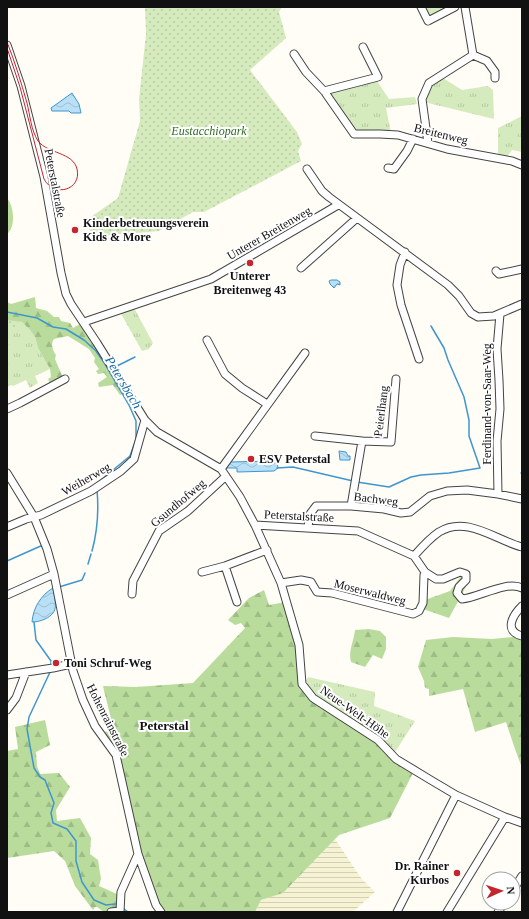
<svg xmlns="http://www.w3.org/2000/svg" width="529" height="919" viewBox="0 0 529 919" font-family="'Times New Roman',serif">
	<defs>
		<pattern id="farmland-rules" width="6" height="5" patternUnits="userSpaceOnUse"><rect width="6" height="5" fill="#f6f3d4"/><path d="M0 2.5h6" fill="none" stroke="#d2cfb5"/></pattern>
		<pattern id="grass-tufts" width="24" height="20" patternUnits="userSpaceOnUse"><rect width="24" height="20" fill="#d5ebbd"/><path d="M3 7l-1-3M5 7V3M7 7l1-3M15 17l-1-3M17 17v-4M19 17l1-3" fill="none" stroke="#b6c8a1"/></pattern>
		<pattern id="forest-firs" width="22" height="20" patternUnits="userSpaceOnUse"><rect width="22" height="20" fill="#b9dc9c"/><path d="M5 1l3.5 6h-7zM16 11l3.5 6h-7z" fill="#9ebc85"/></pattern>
		<pattern id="park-dots" width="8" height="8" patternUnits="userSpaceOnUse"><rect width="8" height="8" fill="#d5ebbd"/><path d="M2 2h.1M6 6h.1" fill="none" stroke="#b6c8a1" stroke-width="1.8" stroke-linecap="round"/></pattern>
		<pattern id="water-waves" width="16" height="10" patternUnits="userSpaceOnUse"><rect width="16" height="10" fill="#b9e0f7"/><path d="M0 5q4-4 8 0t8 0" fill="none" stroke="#9ebfd3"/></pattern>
	</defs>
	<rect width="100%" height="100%" fill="#fffdf5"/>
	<path fill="url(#farmland-rules)" d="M335 839 361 878 375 892 355 910 352 912H255L261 900 283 893Z"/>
	<path fill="url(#grass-tufts)" d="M422 7H451L428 17Z
		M443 78 462 90 488 86 493 90 494 119 424 102 428 87Z
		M377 81 389 99 415 97 417 104 386 108 391 133 358 132 349 124 329 95 330 93Z
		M522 116V152L512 150 506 158 498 155V128Z
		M134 308 153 343 149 349 142 351 120 312Z
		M10 319 22 322 30 330 35 337 38 348 50 369 35 376 38 383 30 388 26 380 13 386 11 385 7 387V320Z
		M308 677 375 692 374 706 415 721 395 752 377 737 312 694 306 681Z"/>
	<path fill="url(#forest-firs)" d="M7 198C14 206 16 227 7 234Z
		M35 297 36 308 47 311 54 317H59L61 321 70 323 73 328 80 324 86 331 124 393 120 395 113 385 99 387 98 383 107 377 104 373 98 374 96 371 99 369 94 362 95 358 89 349 68 336 54 339C50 344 53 351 56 355L55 359 63 378 50 383 48 379 51 377 50 369 38 348 35 337 30 330 22 322 7 320V302L11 304Z
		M462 575 469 581 449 618 423 609 425 600 450 591Z
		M264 590 269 605 286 602 299 645 302 684 313 698 353 724 413 773 390 818 339 835 283 893 261 900 255 912H163L158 904 141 853 118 752 103 732 114 731 103 686 136 687 193 683 245 628 241 623 235 625 228 620 249 598Z
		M369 629 380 631 386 637V649L382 659 373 655 365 667 351 662C348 651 354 641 355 630Z
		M453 637 492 639 513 637 522 640V768L515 749 506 722 475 732 463 689 429 696V689L425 688 424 681 418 667 426 640Z
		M45 720 50 745 36 752 37 766 40 774 59 773 70 787 56 810 57 821 80 818 91 838 90 854 98 860 101 879 99 886 119 895 118 910 104 912 97 907H95L93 910 75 886 65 861 54 851 7 858V751L18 749 15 727Z"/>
	<path fill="url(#park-dots)" d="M145 7H282L279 12 286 38 250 70 297 132 302 144 298 151 301 161 204 212H193L159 231 91 237 88 219 118 198 140 121 139 99 146 34Z
		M7 321 17 322 20 325 7 329Z"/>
	<path fill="url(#water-waves)" stroke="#3f96cf" d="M72 93 79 104 81 113H71L69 111H52L51 108Z
		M331 280H337L340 282V285L337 284 334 288 330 284 329 281Z
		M339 451 346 452 348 456H350V460H340Z
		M277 461 278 468 274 471 237 472V468H226V466L229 462Z
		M53 588C55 602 60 612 45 619 41 621 36 622 32 622 33 608 41 595 53 588Z"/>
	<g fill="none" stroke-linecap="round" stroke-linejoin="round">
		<path stroke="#3f96cf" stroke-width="1.5" d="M7 312 37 318 53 327 66 329 84 340 96 351 105 364 129 405 136 421V439L130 456 96 484
			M117 366 135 357
			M277 468 293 467 353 481
			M521 473H522
			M357 482 389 487 411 477 421 475 449 473 480 468 469 436V420L464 397 448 360 444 348 431 326
			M92 551C98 529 99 512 97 490
			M7 561 43 545
			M88 564 91 554
			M59 587 82 580 85 573
			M34 622 36 640 51 661V665
			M51 670 29 717 27 729 34 768 40 777 45 780 54 803 51 813 53 823 67 829 76 841V861L82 882 94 900 106 905 115 904
			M124 909 128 912"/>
		<defs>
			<path id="minor" d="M421 7 428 21 455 7
				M7 45 21 86 44 177 61 273 66 294 71 304 97 343 145 420 157 432 221 469 240 497 255 525 358 531 414 556C421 548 430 538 439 532 467 515 495 540 522 547
				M294 54 306 72 324 91 354 134H380L398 135 447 149 512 161 522 165
				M473 55 487 61 495 72V78
				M324 91 378 77 363 47
				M428 143 422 99 429 83 473 55 465 7
				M388 168 394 169 407 151 413 139
				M307 169 322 191 329 197 448 285 459 296 471 313 478 317 494 316 522 304
				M405 252 400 265 397 285 401 305 419 359
				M301 268 357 218
				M496 271 499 274 522 269
				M84 322 211 279 338 205
				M207 340 225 374 242 388 267 404
				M7 409 20 403 65 379
				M315 436 362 441 391 442 396 379
				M221 469 305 353
				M7 473 34 517 47 549 54 574 73 671 83 700 95 726 116 755 138 854 156 905 161 912
				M498 494 497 441 500 409 499 380 497 349 500 314
				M351 506 362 441
				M255 525 281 583 299 645 302 684 313 698 378 740 396 759 429 779 456 795 505 817 522 823
				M7 527 26 519 41 515 91 491 121 471 134 459 145 420
				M308 527 310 514 316 506H351L384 509 401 513 410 512 430 496 447 491 467 490 498 494 522 499
				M414 556 425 572 436 579H443L460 572 466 574V580L459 587 457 593 462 599C478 598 507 580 522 588
				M225 566 237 602
				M202 572 225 566 267 550
				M281 583 301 580 311 582 317 592 332 593 413 614 419 611 423 603 424 575 425 572
				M132 594 133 581 159 531 188 511 226 476
				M7 595 54 574
				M522 606C513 615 503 631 522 636
				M7 675 53 668 71 664
				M7 710 16 698 26 672
				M513 890 522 876
				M111 912 120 911
				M120 912 121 892 138 854
				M397 912 456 795
				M447 912 505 817
				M498 912 504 903"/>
		</defs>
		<use href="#minor" stroke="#444" stroke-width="9"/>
		<use href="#minor" stroke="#fff" stroke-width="7"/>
		<path stroke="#c4262e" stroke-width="1" d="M7 42C15 62 21 82 27 103 30 115 31 130 38 141 48 154 73 152 77 169 82 190 54 198 44 179L20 87 7 48"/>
	</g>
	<g fill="#c4262e" stroke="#fff" stroke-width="1.5">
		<circle cx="75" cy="230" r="4"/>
		<circle cx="250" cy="263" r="4"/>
		<circle cx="251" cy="459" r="4"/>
		<circle cx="56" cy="663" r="4"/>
		<circle cx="457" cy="873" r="4"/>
	</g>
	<g text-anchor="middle" stroke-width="4" stroke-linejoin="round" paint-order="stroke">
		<g font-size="12" font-style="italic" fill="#2f6b1f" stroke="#fff">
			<text x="209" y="135">Eustacchiopark</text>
		</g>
		<g font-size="12" fill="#111" stroke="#fff">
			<text transform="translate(441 134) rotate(14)" y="4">Breitenweg</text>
			<text transform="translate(55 183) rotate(79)" y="4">Peterstalstraße</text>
			<text transform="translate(269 233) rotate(-30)" y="4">Unterer Breitenweg</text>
			<text transform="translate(487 404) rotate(-90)" y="4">Ferdinand-von-Saar-Weg</text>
			<text transform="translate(381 411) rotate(-83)" y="4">Peierlhang</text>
			<text transform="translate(86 479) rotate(-30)" y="4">Weiherweg</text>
			<text transform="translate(376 499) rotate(7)" y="4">Bachweg</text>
			<text transform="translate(178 503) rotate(-40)" y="4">Gsundhofweg</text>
			<text transform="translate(299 516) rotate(3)" y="4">Peterstalstraße</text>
			<text transform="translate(370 592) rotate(14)" y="4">Moserwaldweg</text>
			<text transform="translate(355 712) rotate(35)" y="4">Neue-Welt-Höhe</text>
			<text transform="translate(108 720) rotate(63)" y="4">Hohenrainstraße</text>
		</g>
		<g font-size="12" font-weight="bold" fill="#111" stroke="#fff" text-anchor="start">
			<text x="83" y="227">Kinderbetreuungsverein<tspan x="83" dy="14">Kids &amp; More</tspan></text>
			<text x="250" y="280" text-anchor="middle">Unterer<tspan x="250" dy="14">Breitenweg 43</tspan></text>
			<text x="259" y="463">ESV Peterstal</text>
			<text x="64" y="667">Toni Schruf-Weg</text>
			<text x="449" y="870" text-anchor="end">Dr. Rainer<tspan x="449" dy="14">Kurbos</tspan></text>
		</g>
		<g font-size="13" font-style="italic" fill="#1768a6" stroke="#fff">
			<text transform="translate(124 382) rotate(59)" y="5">Petersbach</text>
		</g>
		<g font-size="13" font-weight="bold" fill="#111" stroke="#fff">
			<text x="164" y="730">Peterstal</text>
		</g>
	</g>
	<rect width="529" height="919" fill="none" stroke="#111111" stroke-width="16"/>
	<g transform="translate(501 891) rotate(87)"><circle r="19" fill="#ffffff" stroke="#a0a0a0"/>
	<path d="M0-3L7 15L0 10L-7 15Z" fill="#c4262e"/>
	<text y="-6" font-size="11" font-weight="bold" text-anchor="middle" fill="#111111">N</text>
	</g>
</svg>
